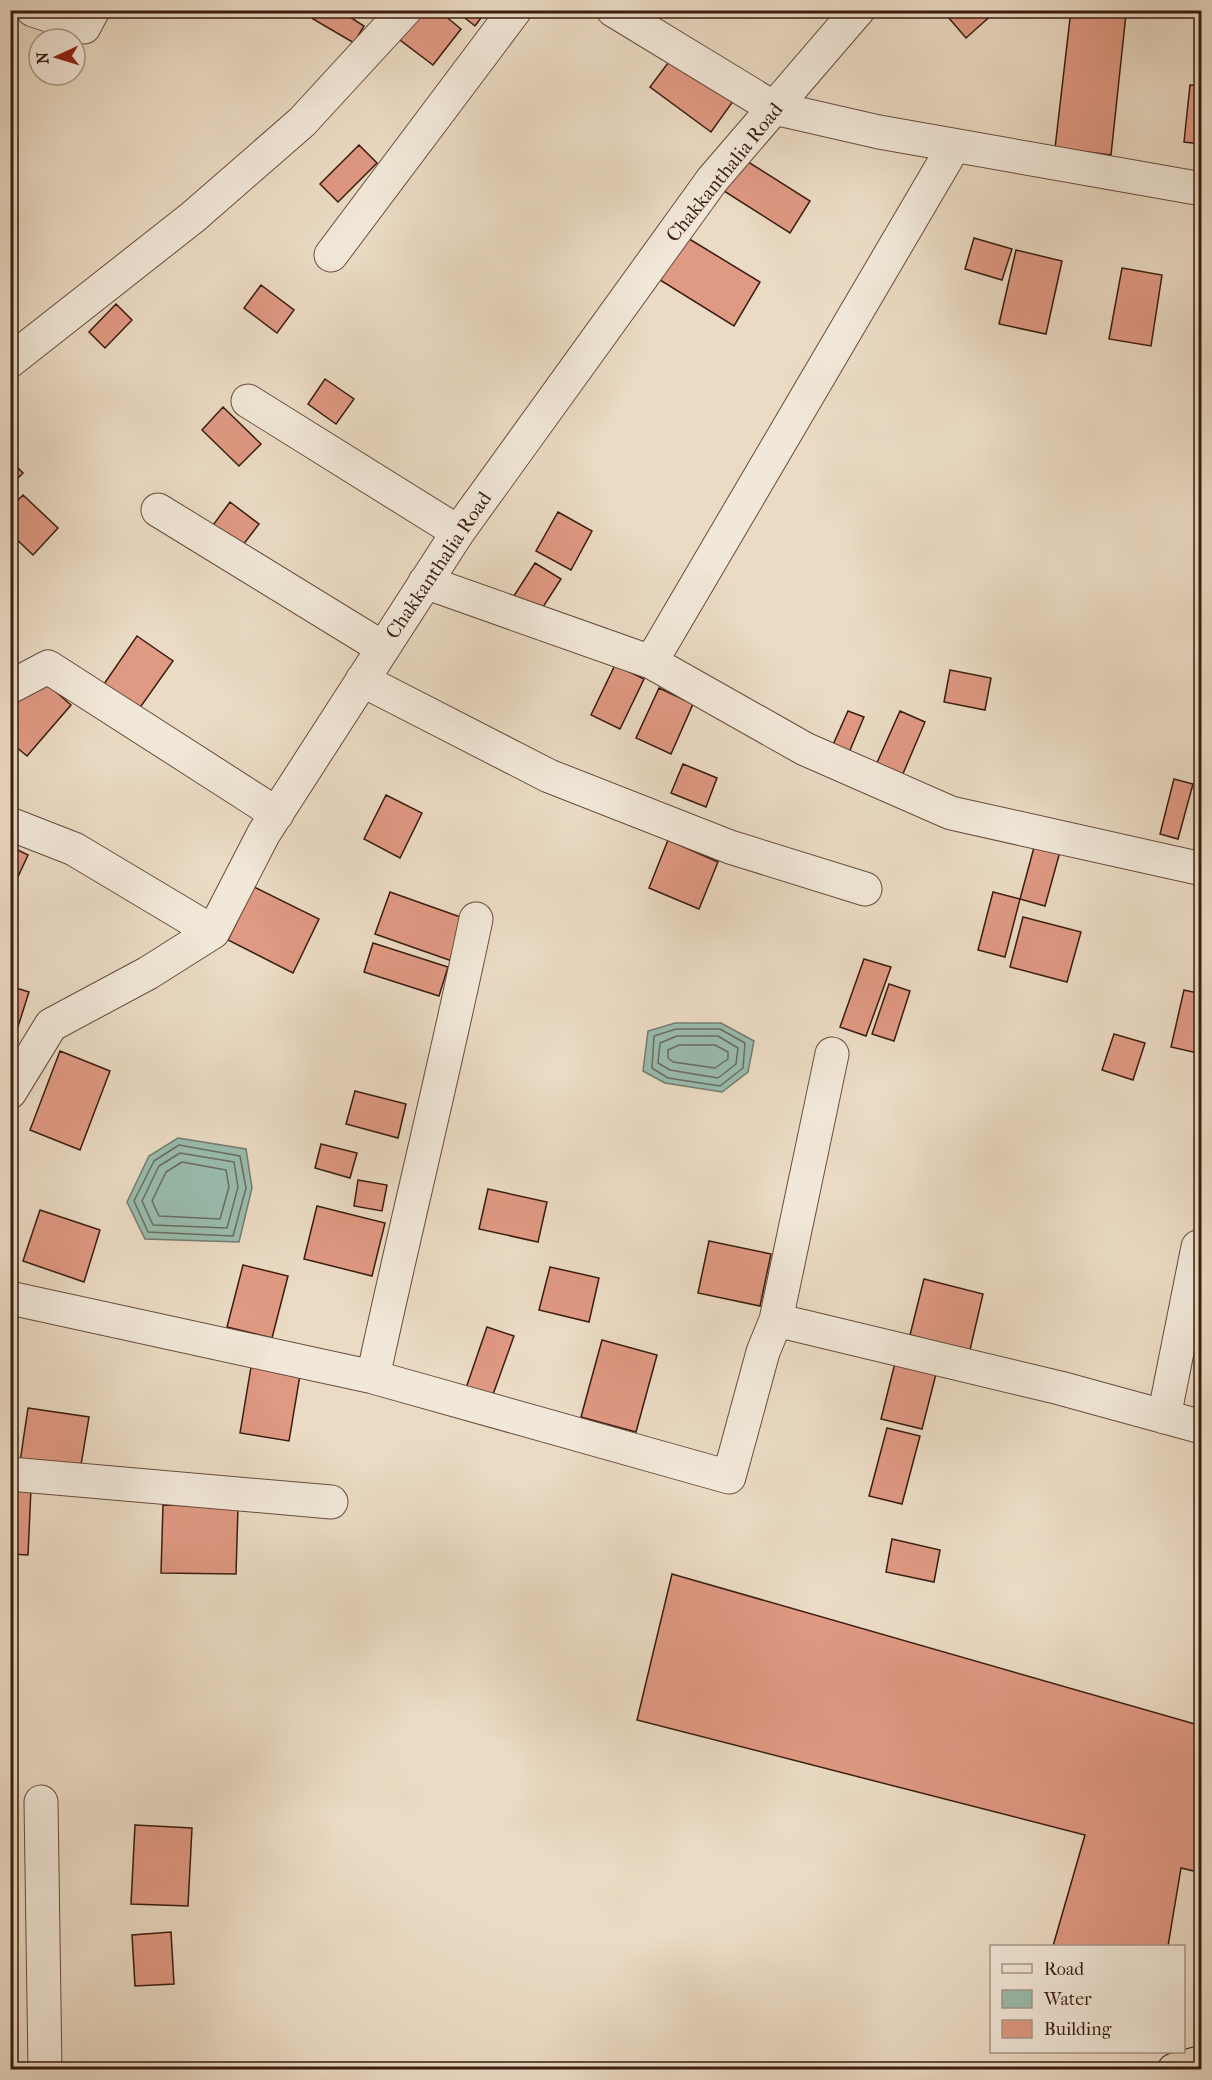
<svg xmlns="http://www.w3.org/2000/svg" width="1212" height="2080" viewBox="0 0 1212 2080" font-family="'IM FELL French Canon',serif">
	<rect width="100%" height="100%" fill="#ebdbc4"/>
	<filter id="stains"><feTurbulence type="fractalNoise" baseFrequency=".00333" numOctaves="4"/><feColorMatrix values="0 0 0 0 .2 0 0 0 0 .09 0 0 0 0 .02 0 0 0 .5 -.17"/></filter>
	<radialGradient id="worn" r=".72"><stop offset=".6" stop-color="#630" stop-opacity="0"/><stop offset="1" stop-color="#630" stop-opacity=".3"/></radialGradient>
	<path fill="#99bcae" stroke="#737c6f" stroke-width="1.5" d="M675 1023H721L754 1041 748 1072 722 1092 665 1083 643 1071 648 1031Z
		M178 1138 246 1149 252 1188 239 1242 145 1239 127 1202 149 1156Z"/>
	<g fill="none" stroke-linecap="round" stroke-linejoin="round">
		<path stroke="#696c5f" stroke-width="1.5" d="M676 1029H720L745 1043 743 1068 720 1086 668 1078 652 1068 654 1036Z
			M677 1036H718L738 1048 736 1064 718 1078 670 1070 658 1063 660 1043Z
			M679 1045H715L728 1052V1059L715 1068 673 1062 668 1058V1050Z
			M179 1145 240 1156 246 1188 233 1236 148 1232 134 1201 154 1161Z
			M180 1153 234 1162 238 1187 227 1228 153 1225 142 1201 159 1166Z
			M182 1162 226 1170 229 1187 220 1219 159 1216 152 1201 166 1172Z"/>
	</g>
	<path fill="#e09983" stroke="#391c10" stroke-width="1.5" d="M318 10H339L364 26 354 43 313 19Z
		M422 10H438L461 29 433 65 400 40Z
		M455 10H487L475 26Z
		M942 10H993L995 12 966 38Z
		M1071 10 1126 14 1111 155 1055 148Z
		M674 55 734 100 711 132 650 87Z
		M1190 85 1202 86V144L1184 142Z
		M359 145 377 163 338 202 320 184Z
		M745 160 810 201 790 233 724 191Z
		M686 237 760 282 734 326 660 280Z
		M974 238 1012 249 1002 280 965 269Z
		M1016 250 1062 261 1046 334 999 324Z
		M1122 268 1162 275 1151 346 1109 339Z
		M261 285 294 310 277 333 244 308Z
		M116 304 132 320 105 348 89 332Z
		M325 379 354 399 336 424 308 404Z
		M223 407 261 444 239 466 202 430Z
		M10 460 23 473 10 486Z
		M23 495 58 528 33 555 10 533V508Z
		M230 502 259 524 236 554 208 532Z
		M558 512 592 531 571 570 536 551Z
		M535 563 561 579 536 618 510 602Z
		M137 636 173 661 139 709 104 684Z
		M615 665 644 679 620 729 591 715Z
		M950 670 991 678 985 710 944 702Z
		M39 677 71 705 27 756 10 742V710Z
		M659 688 693 704 671 754 636 738Z
		M848 711 864 717 848 755 832 747Z
		M900 711 925 722 902 776 876 765Z
		M683 764 717 778 706 807 671 793Z
		M1174 779 1193 784 1178 839 1160 834Z
		M386 795 422 813 400 858 364 839Z
		M668 840 718 862 699 909 649 888Z
		M1036 840 1061 848 1045 906 1020 899Z
		M10 846 28 855 10 894Z
		M254 887 319 919 293 973 228 940Z
		M390 892 466 919 452 961 375 934Z
		M993 892 1020 899 1005 957 978 950Z
		M1023 917 1081 932 1067 982 1010 967Z
		M373 943 448 967 439 996 364 972Z
		M864 959 891 967 866 1036 840 1027Z
		M889 984 910 991 894 1041 872 1034Z
		M10 986 29 992 14 1039 10 1038Z
		M1184 990 1202 994V1054L1171 1047Z
		M1114 1034 1145 1043 1133 1080 1102 1070Z
		M60 1051 110 1071 80 1150 30 1130Z
		M355 1091 406 1104 398 1138 346 1124Z
		M321 1144 357 1153 350 1178 315 1168Z
		M358 1180 387 1185 382 1211 354 1206Z
		M488 1189 547 1202 538 1242 479 1229Z
		M317 1206 385 1223 372 1276 304 1259Z
		M40 1210 100 1230 84 1282 23 1261Z
		M709 1241 771 1254 760 1306 698 1293Z
		M243 1265 288 1276 272 1338 227 1327Z
		M550 1267 599 1278 589 1322 539 1310Z
		M924 1279 983 1294 970 1350 910 1335Z
		M487 1327 514 1336 491 1400 465 1391Z
		M602 1340 657 1355 636 1432 581 1417Z
		M896 1359 937 1370 922 1429 881 1419Z
		M252 1361 301 1369 289 1441 240 1433Z
		M28 1408 89 1417 80 1471 20 1462Z
		M887 1428 920 1436 902 1504 869 1496Z
		M10 1487 31 1488 28 1555 10 1554Z
		M163 1505 238 1507 236 1574 161 1573Z
		M892 1539 940 1550 934 1582 886 1572Z
		M672 1574 1202 1726V1873L1181 1868 1168 1946H1053L1085 1835 637 1720Z
		M135 1825 192 1828 188 1906 131 1904Z
		M171 1932 174 1984 135 1986 132 1935Z"/>
	<g fill="none" stroke-linecap="round" stroke-linejoin="round">
		<defs>
			<path id="minor" d="M33 10 84 27 93 10
				M613 10 774 108 879 132 1202 189
				M331 255 515 10
				M10 361 193 217 302 122 405 10
				M248 401 458 532
				M158 510 383 648
				M425 582 651 662 805 749 951 813 1202 869
				M651 662 954 146
				M362 680 549 776 730 847 865 889
				M10 687 48 667 277 814
				M10 824 74 849 213 932
				M10 1092 51 1025 148 973 213 932 264 833 458 532 712 180 858 10
				M10 1298 373 1377 729 1477 763 1352 776 1320 832 1054
				M776 1320 1060 1388 1202 1427
				M373 1377C406 1224 444 1072 476 919
				M1164 1417 1198 1247H1202
				M10 1474 331 1502
				M41 1802 45 2070"/>
			<path id="trunk" d="M1174 2070 1202 2062"/>
		</defs>
		<use href="#minor" stroke="#664c3d" stroke-width="35"/>
		<use href="#trunk" stroke="#391c10" stroke-width="35"/>
		<use href="#minor" stroke="#f2e8d9" stroke-width="33"/>
		<use href="#trunk" stroke="#ebdbc4" stroke-width="33"/>
	</g>
	<g text-anchor="middle" stroke-width="4.5" stroke-linejoin="round" paint-order="stroke">
		<g font-size="20" fill="#391c10" stroke="#f2e8d9">
			<text transform="translate(724 172) rotate(-51)" y="7">Chakkanthalia Road</text>
			<text transform="translate(438 565) rotate(-56)" y="7">Chakkanthalia Road</text>
		</g>
	</g>
	<rect width="1212" height="2080" fill="none" stroke="#ebdbc4" stroke-width="36"/>
	<rect x="12" y="12" width="1188" height="2056" fill="none" stroke="#391c10" stroke-width="3"/>
	<rect x="18" y="18" width="1176" height="2044" fill="none" stroke="#391c10" stroke-width="1.5"/>
	<rect x="990" y="1945" width="195" height="108" fill="#f2e8d9" stroke="#a89689" stroke-width="1.5"/>
	<rect x="1002" y="1964" width="30" height="9" fill="#f2e8d9" stroke="#a89689" stroke-width="1.5"/>
	<text x="1044" y="1975" font-size="18" fill="#391c10">Road</text>
	<rect x="1002" y="1990" width="30" height="18" fill="#99bcae" stroke="#a89689" stroke-width="1.5"/>
	<text x="1044" y="2005" font-size="18" fill="#391c10">Water</text>
	<rect x="1002" y="2020" width="30" height="18" fill="#e09983" stroke="#a89689" stroke-width="1.5"/>
	<text x="1044" y="2035" font-size="18" fill="#391c10">Building</text>
	<g transform="translate(57 57) rotate(266)"><circle r="28" fill="#f2e8d9" stroke="#a89689" stroke-width="1.5"/>
	<path d="M0-4.5L10 22L0 15L-10 22Z" fill="#8f2418"/>
	<text y="-9" font-size="16" font-weight="bold" text-anchor="middle" fill="#391c10">N</text>
	</g>
	<rect width="100%" height="100%" filter="url(#stains)"/>
	<rect width="100%" height="100%" fill="url(#worn)"/>
</svg>
